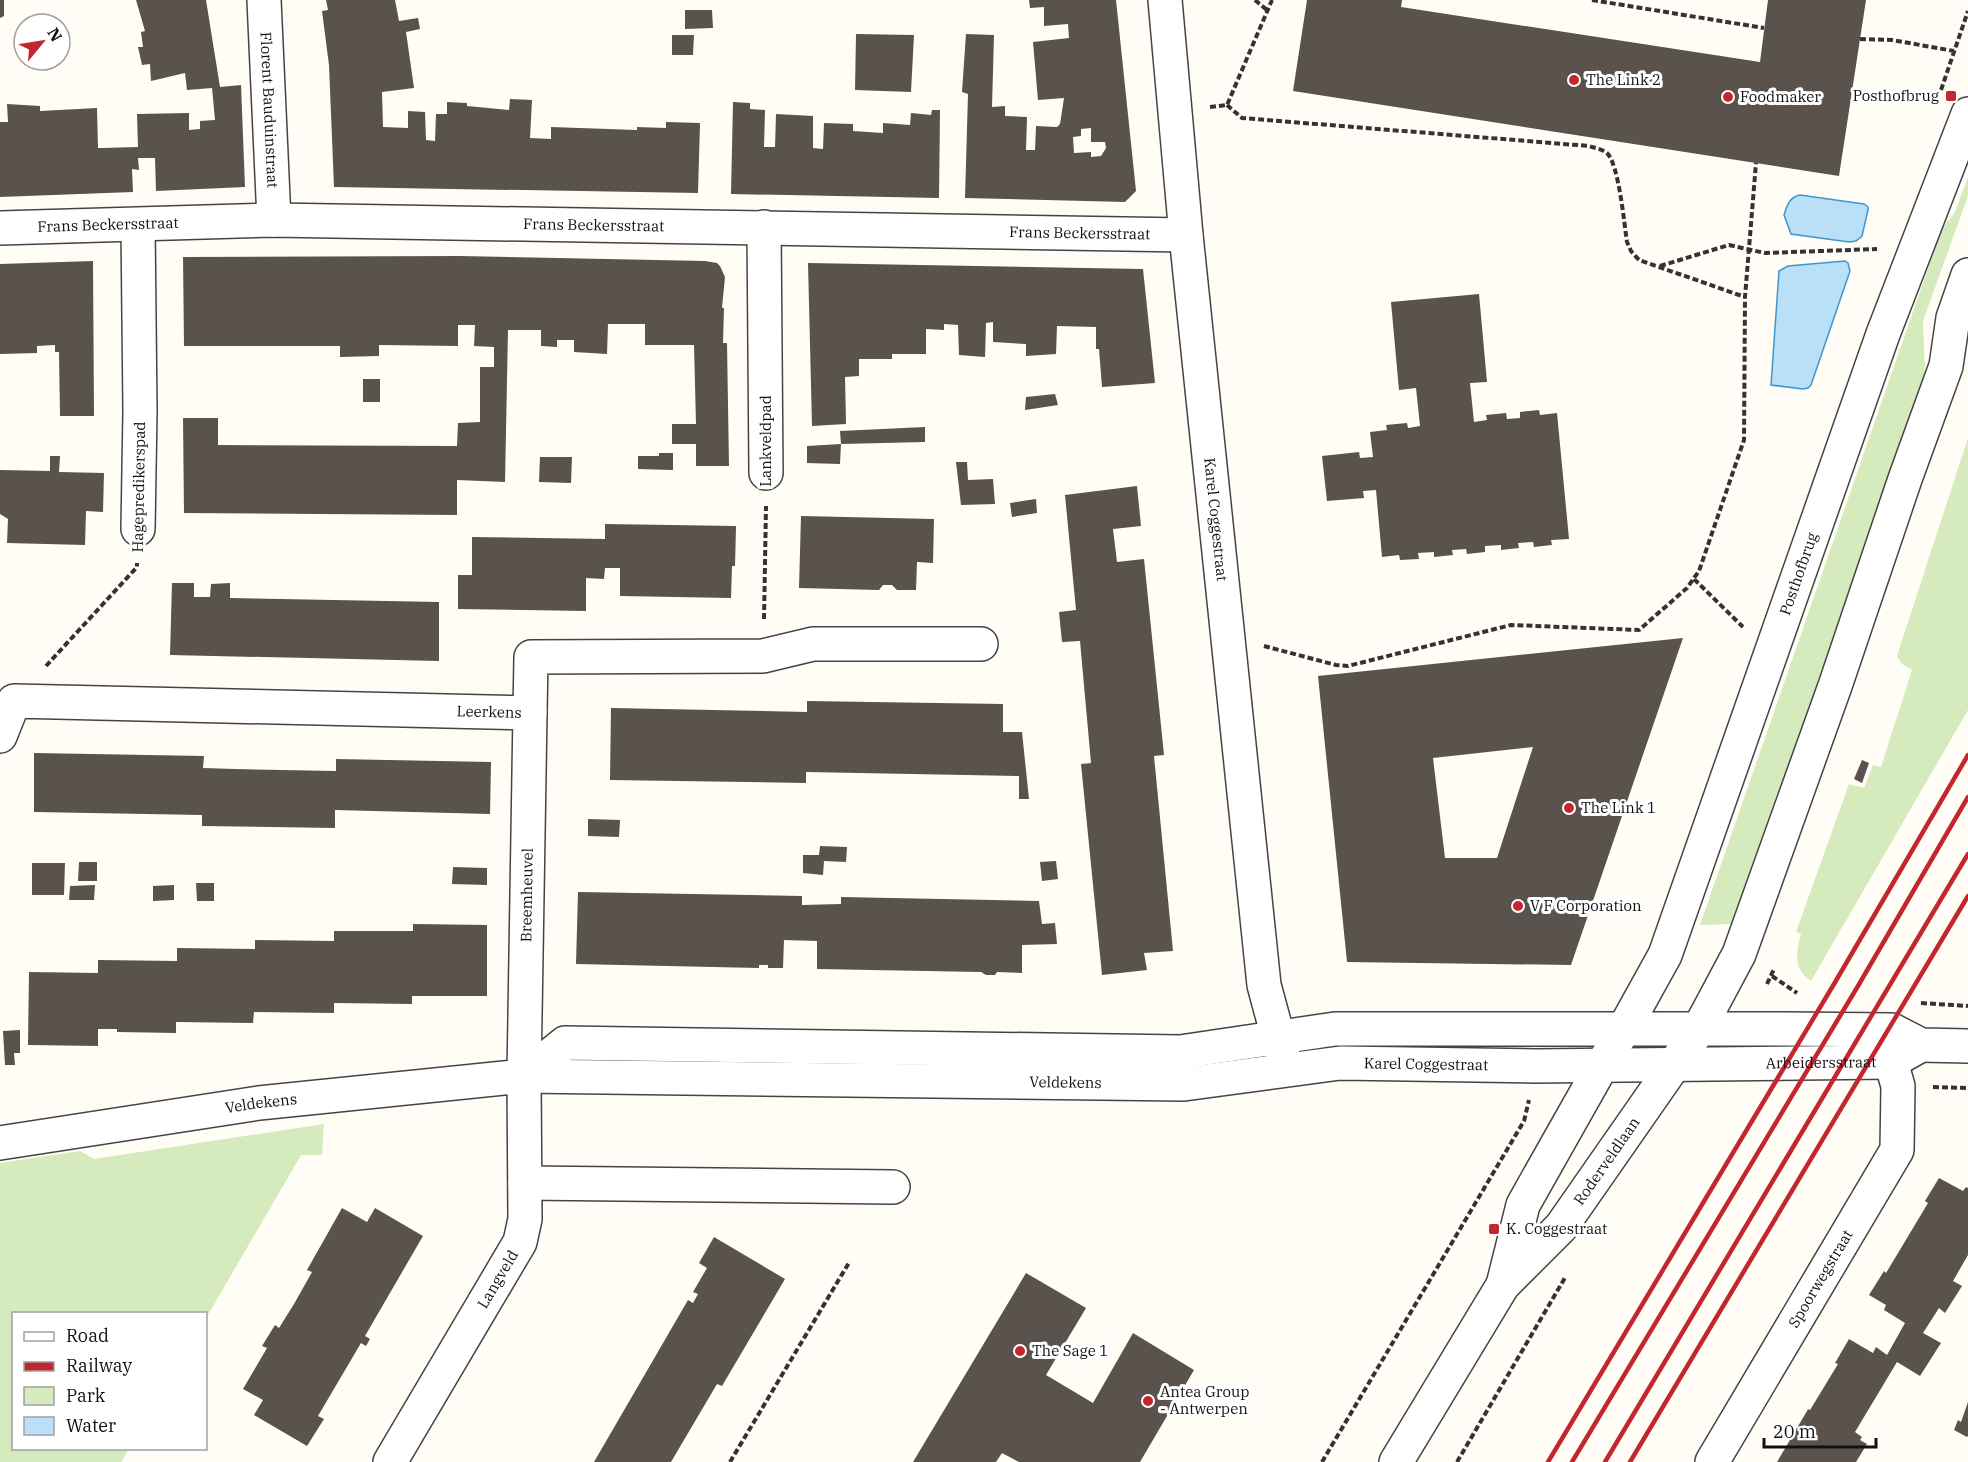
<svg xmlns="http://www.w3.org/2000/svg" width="1968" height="1462" viewBox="0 0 1968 1462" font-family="'IBM Plex Serif',serif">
	<rect width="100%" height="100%" fill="#fffdf5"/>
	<path fill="#d5ebbd" d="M1968 177V196L1923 321 1925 374 1919 393 1733 924 1700 925 1940 234 1946 223 1954 214Z
		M1968 438V710L1811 981C1793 969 1796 952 1801 934L1796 932 1849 784 1864 788 1873 765 1881 767 1912 670 1902 664 1897 656Z
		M324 1124 322 1155H301L206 1318V1314H14V1448L129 1449 121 1462H0V1163L80 1151 94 1159Z"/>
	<path fill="#b9e0f7" stroke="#3f96cf" stroke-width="1.5" d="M1800 195 1864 204 1868 207V210L1862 236 1856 241 1849 242 1791 234 1784 215C1787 206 1789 197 1800 195Z
		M1845 261 1848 263 1850 271 1811 385 1808 388 1803 389 1771 385 1779 271 1788 266Z"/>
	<path fill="#5a524d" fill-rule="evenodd" d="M0 0H4V16L0 18Z
		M136 0H206L220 87 241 85 245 187 156 191 155 158H138L139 170 132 169 133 192 0 197V122H8L7 104 40 106V111L97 108 98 148H102L138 147 137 114 189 113V130L200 129V121L215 120 212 88 187 90 185 73 151 81 150 64 142 65 138 47H143L141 32 145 31Z
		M326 0H395L399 21 418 18 420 29 406 32 414 88 382 92 383 127 408 128V111L425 112 426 140 435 141 436 114H447V102L467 103V106L509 110 510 99 532 100 530 138 551 139V127L637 130V127L666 128V122L700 123 698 193 334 187 329 65 322 11 328 10Z
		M1029 0H1116L1136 191 1125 202 965 198 968 94 962 92 966 34 994 35 992 107 1005 106V116L1027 117 1026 150H1035L1036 126 1057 127 1060 124 1064 98 1038 100 1033 42 1069 38 1068 24 1044 26V7L1030 8ZM1091 128V142H1105L1106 148 1101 156 1091 157V152L1074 153 1073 137 1081 136V129Z
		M1307 0H1402L1401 7 1760 62 1768 0H1866L1839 176 1293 91Z
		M685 10H712L713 28 685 29Z
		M856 34 914 35 911 92 855 90Z
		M672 35H694L693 55H672Z
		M733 102 750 103V109L765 110 764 147H775L776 114 813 116V148L823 149 824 123 853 124V131L883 133V123L910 125 911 113 931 115 932 110H940L939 198 731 194Z
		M459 256 705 261 717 263 720 266 725 277 722 308H724L723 343H727L729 466H696V444H672V424H696L694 345H645V324H608L607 354 574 352V340H557V347L541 346V330H508L505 482 457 480V515L184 513 183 418H218V445L457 446 458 423 480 422V367H494V347L474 346 475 325H458V346L379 345V356L340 357V346H184L183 257Z
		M93 261 94 416H60L59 352H55V345L37 346V353L0 354V264Z
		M808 263 1143 269 1155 383 1102 387 1099 349H1096V327L1057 326 1056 354 1026 356V344L993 342V322L986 323 985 357 959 355 958 325 944 324V330L926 329V354H892V359H859V376L845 377 846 424 812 426Z
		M1479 294 1487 382 1470 383 1474 422 1487 420 1486 415 1506 413 1507 419 1520 418V412L1539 410 1540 415 1557 413 1569 539 1551 540 1552 545 1534 547 1533 542 1518 543 1519 548 1501 550V545L1485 546V552L1467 554 1466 549 1452 550 1453 555 1434 557V552L1418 553 1419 559 1400 560 1399 555 1382 557 1376 490 1363 491 1364 498 1327 501 1322 456 1359 452 1360 458 1373 457 1370 432 1387 430 1386 425 1407 423 1408 428 1420 426 1416 388 1399 390 1391 302Z
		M363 379H380V402H363Z
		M1055 394 1058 405 1025 410 1026 397Z
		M925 427V442L841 444 840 464 807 463V446L841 444 840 431Z
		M659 453H673V470L638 469V456H659Z
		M50 456H60L59 472 104 473 103 512 86 511 85 545 7 543 8 519 0 514V470L50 471Z
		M540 457H572L571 483 539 482Z
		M956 462H967L968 480 993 479 995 504 961 505Z
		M1137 486 1141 526 1113 529 1117 562 1144 559 1164 755 1154 756 1173 951 1144 953 1147 970 1102 975 1081 764 1091 763 1080 641 1062 642 1059 612 1076 610 1065 495Z
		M1036 499 1037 513 1012 517 1010 503Z
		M801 516 934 519 933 563 917 562 916 590H897L892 585H883L879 590 799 588Z
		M605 524 736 526 735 566H732L731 598 620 596V568H605L604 579 586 578V611L458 609V575H472V537L605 539Z
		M172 583H194V597H210L211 584 230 583V598L439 602V661L170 655Z
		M1683 638 1571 965 1347 962 1318 676ZM1533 747 1497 858H1445L1433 758Z
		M807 701 1003 704V732H1022L1029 799H1019V776L806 772V783L610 780 611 708 807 712Z
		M34 753 204 756 203 768 235 769 336 771V759L491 762 490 814 335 810V828L202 826V815L34 812Z
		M1862 760 1869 763 1862 783 1854 779Z
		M588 819 620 820 619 837 588 836Z
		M820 846 847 847 846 862 824 861 823 875 803 873V855H819Z
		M1056 861 1058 879 1042 881 1040 862Z
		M79 862H97V881H78Z
		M32 863H65L64 895H32Z
		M453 867 487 868V885L452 884Z
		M196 883H214V901H197Z
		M95 885 94 900H69L70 886Z
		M174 885V900L153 901V886Z
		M578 892 802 896V905L841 904V897L1039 901 1042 924 1055 923 1057 944 1022 945V973L997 972 995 975H986L981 972 817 969V941L784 940 783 968H768V965H759V968L576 964Z
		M413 924 487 925V996H412V1004L334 1003V1013L254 1012 253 1023 176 1022V1033L117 1032V1029H98V1046L28 1045 29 972 98 973V960L177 961V948L255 949V940L334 941V931H413Z
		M20 1030V1053H14L15 1065H5L3 1031Z
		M1939 1178 1963 1191 1966 1187 1968 1188V1255L1953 1281 1962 1286 1945 1313 1939 1308 1923 1333 1941 1343 1920 1376 1897 1362 1855 1432 1862 1437 1860 1440 1867 1444 1856 1462H1777L1807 1411 1808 1409 1810 1410 1838 1364 1835 1363 1849 1339 1873 1353 1876 1347 1887 1355 1905 1323 1884 1310 1886 1305 1869 1295 1884 1271 1886 1273 1928 1203 1925 1201Z
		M342 1208 367 1222 375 1208 423 1236 365 1336 370 1339 366 1346 361 1343 318 1416 324 1419 307 1446 254 1415 263 1400 243 1389 267 1348 262 1346 275 1325 279 1328 294 1304 312 1272 307 1270Z
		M714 1237 785 1279 722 1386 717 1384 671 1462H594L688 1300 693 1303 698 1294 693 1292 707 1268 699 1263Z
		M1026 1273 1086 1308 1046 1375 1093 1403 1133 1333 1194 1370 1140 1462H1019L1002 1453 996 1462H913Z
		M1968 1402V1436L1967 1437 1954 1430 1958 1420 1961 1422Z"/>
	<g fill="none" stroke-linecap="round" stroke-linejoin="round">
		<defs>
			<g id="minor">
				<path id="s1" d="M264 0 274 220"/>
				<path id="s2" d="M1165 0 1186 235 1264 985 1284 1059"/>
				<path d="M764 227 766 473"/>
				<path id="s3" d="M0 228 274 220 1186 235"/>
				<path d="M138 529 140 411 138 225"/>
				<path id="s4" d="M0 736 14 701 530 713 531 657 763 656 813 644H981"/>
				<path d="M524 1076 565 1043 1180 1052 1335 1029H1785L1892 1030 1921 1045 1968 1046"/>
				<path id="s5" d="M0 1143 259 1103 524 1076 1184 1084 1340 1063 1536 1066 1891 1062 1921 1045"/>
				<path d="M525 1183 893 1187"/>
				<path id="s6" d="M1503 1285 1523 1205 1602 1065 1624 1029 1665 955 1883 334 1968 114"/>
				<path id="s7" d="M390 1462 520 1242 525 1219 524 1076 530 713"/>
				<path id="s8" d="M1396 1462 1503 1285 1561 1227 1699 1029 1739 954 1835 686 1905 479 1946 366 1953 318 1968 275"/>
				<path id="s9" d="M1712 1462 1897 1150 1898 1086 1891 1062"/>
			</g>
		</defs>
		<use href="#minor" stroke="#444" stroke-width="36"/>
		<path stroke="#333" stroke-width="4" stroke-dasharray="6 3" stroke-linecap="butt" d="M1255 0 1267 10
			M1592 0 1764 28
			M1860 39 1892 40 1954 51
			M1941 90 1968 11
			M1227 105 1242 118 1589 146C1595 148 1602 149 1607 153 1619 165 1624 223 1627 242L1631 251 1639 260 1745 297
			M1210 107 1227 105 1272 0
			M1660 266 1729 245 1765 253 1877 249
			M1694 579 1743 627
			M764 619 766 506
			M1264 646 1336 665 1348 666 1511 625 1639 630 1687 588 1699 571 1744 440 1745 297 1756 163
			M46 666 137 567V563
			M1772 976 1797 993
			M1767 984 1774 969
			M1921 1003 1968 1006
			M1933 1087 1968 1088
			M730 1462 850 1261
			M1322 1462 1524 1121 1529 1100
			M1457 1462 1566 1276"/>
		<use href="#minor" stroke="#fff" stroke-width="33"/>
		<path stroke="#c4262e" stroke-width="4.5" d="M1548 1462 1834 984 1968 755
			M1572 1462 1858 986 1968 797
			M1605 1462 1968 854
			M1630 1462 1968 896"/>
	</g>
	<g fill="#c4262e" stroke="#fff" stroke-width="2">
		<circle cx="1574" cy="80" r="6"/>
		<rect x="1945" y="90" width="12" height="12" rx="3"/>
		<circle cx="1728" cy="97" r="6"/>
		<circle cx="1569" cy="808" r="6"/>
		<circle cx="1518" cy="906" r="6"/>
		<rect x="1488" y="1223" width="12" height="12" rx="3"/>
		<circle cx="1020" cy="1351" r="6"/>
		<circle cx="1148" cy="1401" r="6"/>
	</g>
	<g text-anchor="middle" stroke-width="6" stroke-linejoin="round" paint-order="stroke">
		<g font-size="15" fill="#111" stroke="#fff" text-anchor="start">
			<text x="1586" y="85">The Link 2</text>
			<text x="1939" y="101" text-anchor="end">Posthofbrug</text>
			<text x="1740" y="102">Foodmaker</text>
			<text x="1581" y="813">The Link 1</text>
			<text x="1530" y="911">V F Corporation</text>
			<text x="1506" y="1234">K. Coggestraat</text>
			<text x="1032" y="1356">The Sage 1</text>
			<text x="1160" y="1397">Antea Group<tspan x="1160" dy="17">- Antwerpen</tspan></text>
		</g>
		<g font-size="15" fill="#111" stroke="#fff">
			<text dy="5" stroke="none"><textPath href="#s1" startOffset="110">Florent Bauduinstraat</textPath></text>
			<text dy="5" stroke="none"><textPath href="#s3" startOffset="594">Frans Beckersstraat</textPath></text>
			<text dy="5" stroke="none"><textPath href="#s3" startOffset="108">Frans Beckersstraat</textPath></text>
			<text dy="5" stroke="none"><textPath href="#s3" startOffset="1080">Frans Beckersstraat</textPath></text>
			<text transform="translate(766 441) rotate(-90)" y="5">Lankveldpad</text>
			<text transform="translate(139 487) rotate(-89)" y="5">Hagepredikerspad</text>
			<text dy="5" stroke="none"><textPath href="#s2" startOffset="522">Karel Coggestraat</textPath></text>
			<text dy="5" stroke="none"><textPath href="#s6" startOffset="774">Posthofbrug</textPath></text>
			<text dy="5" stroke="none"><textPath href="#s4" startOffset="513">Leerkens</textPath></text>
			<text dy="5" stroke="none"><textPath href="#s7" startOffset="603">Breemheuvel</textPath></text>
			<text dy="5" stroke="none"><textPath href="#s5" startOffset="1827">Arbeidersstraat</textPath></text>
			<text dy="5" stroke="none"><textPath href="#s5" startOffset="1432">Karel Coggestraat</textPath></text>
			<text dy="5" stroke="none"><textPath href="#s5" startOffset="1070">Veldekens</textPath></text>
			<text dy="5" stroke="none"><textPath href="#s5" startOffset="264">Veldekens</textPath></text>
			<text dy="5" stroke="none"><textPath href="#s8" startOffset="369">Roderveldlaan</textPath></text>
			<text dy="5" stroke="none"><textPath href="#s9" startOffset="213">Spoorwegstraat</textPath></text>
			<text dy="5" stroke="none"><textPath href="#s7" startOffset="212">Langveld</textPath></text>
		</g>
	</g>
	<rect x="12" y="1312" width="195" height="138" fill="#ffffff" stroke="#a0a0a0" stroke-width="1.5"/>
	<rect x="24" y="1332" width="30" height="9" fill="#ffffff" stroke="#a0a0a0" stroke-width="1.5"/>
	<text x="66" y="1342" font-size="18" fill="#111111">Road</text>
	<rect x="24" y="1362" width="30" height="9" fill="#c4262e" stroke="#a0a0a0" stroke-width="1.5"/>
	<text x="66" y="1372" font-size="18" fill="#111111">Railway</text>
	<rect x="24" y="1387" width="30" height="18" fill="#d5ebbd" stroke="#a0a0a0" stroke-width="1.5"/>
	<text x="66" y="1402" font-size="18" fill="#111111">Park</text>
	<rect x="24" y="1417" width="30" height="18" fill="#b9e0f7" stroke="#a0a0a0" stroke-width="1.5"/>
	<text x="66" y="1432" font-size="18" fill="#111111">Water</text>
	<g transform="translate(42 42) rotate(60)"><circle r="28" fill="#ffffff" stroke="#a0a0a0" stroke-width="1.5"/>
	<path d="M0-4.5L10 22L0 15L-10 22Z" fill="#c4262e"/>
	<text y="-9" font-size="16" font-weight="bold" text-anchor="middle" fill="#111111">N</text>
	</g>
	<path d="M1764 1438v9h112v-9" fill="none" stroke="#111111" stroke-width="3"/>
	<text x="1773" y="1438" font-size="18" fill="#111111" stroke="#ffffff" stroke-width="4.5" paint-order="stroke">20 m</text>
</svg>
